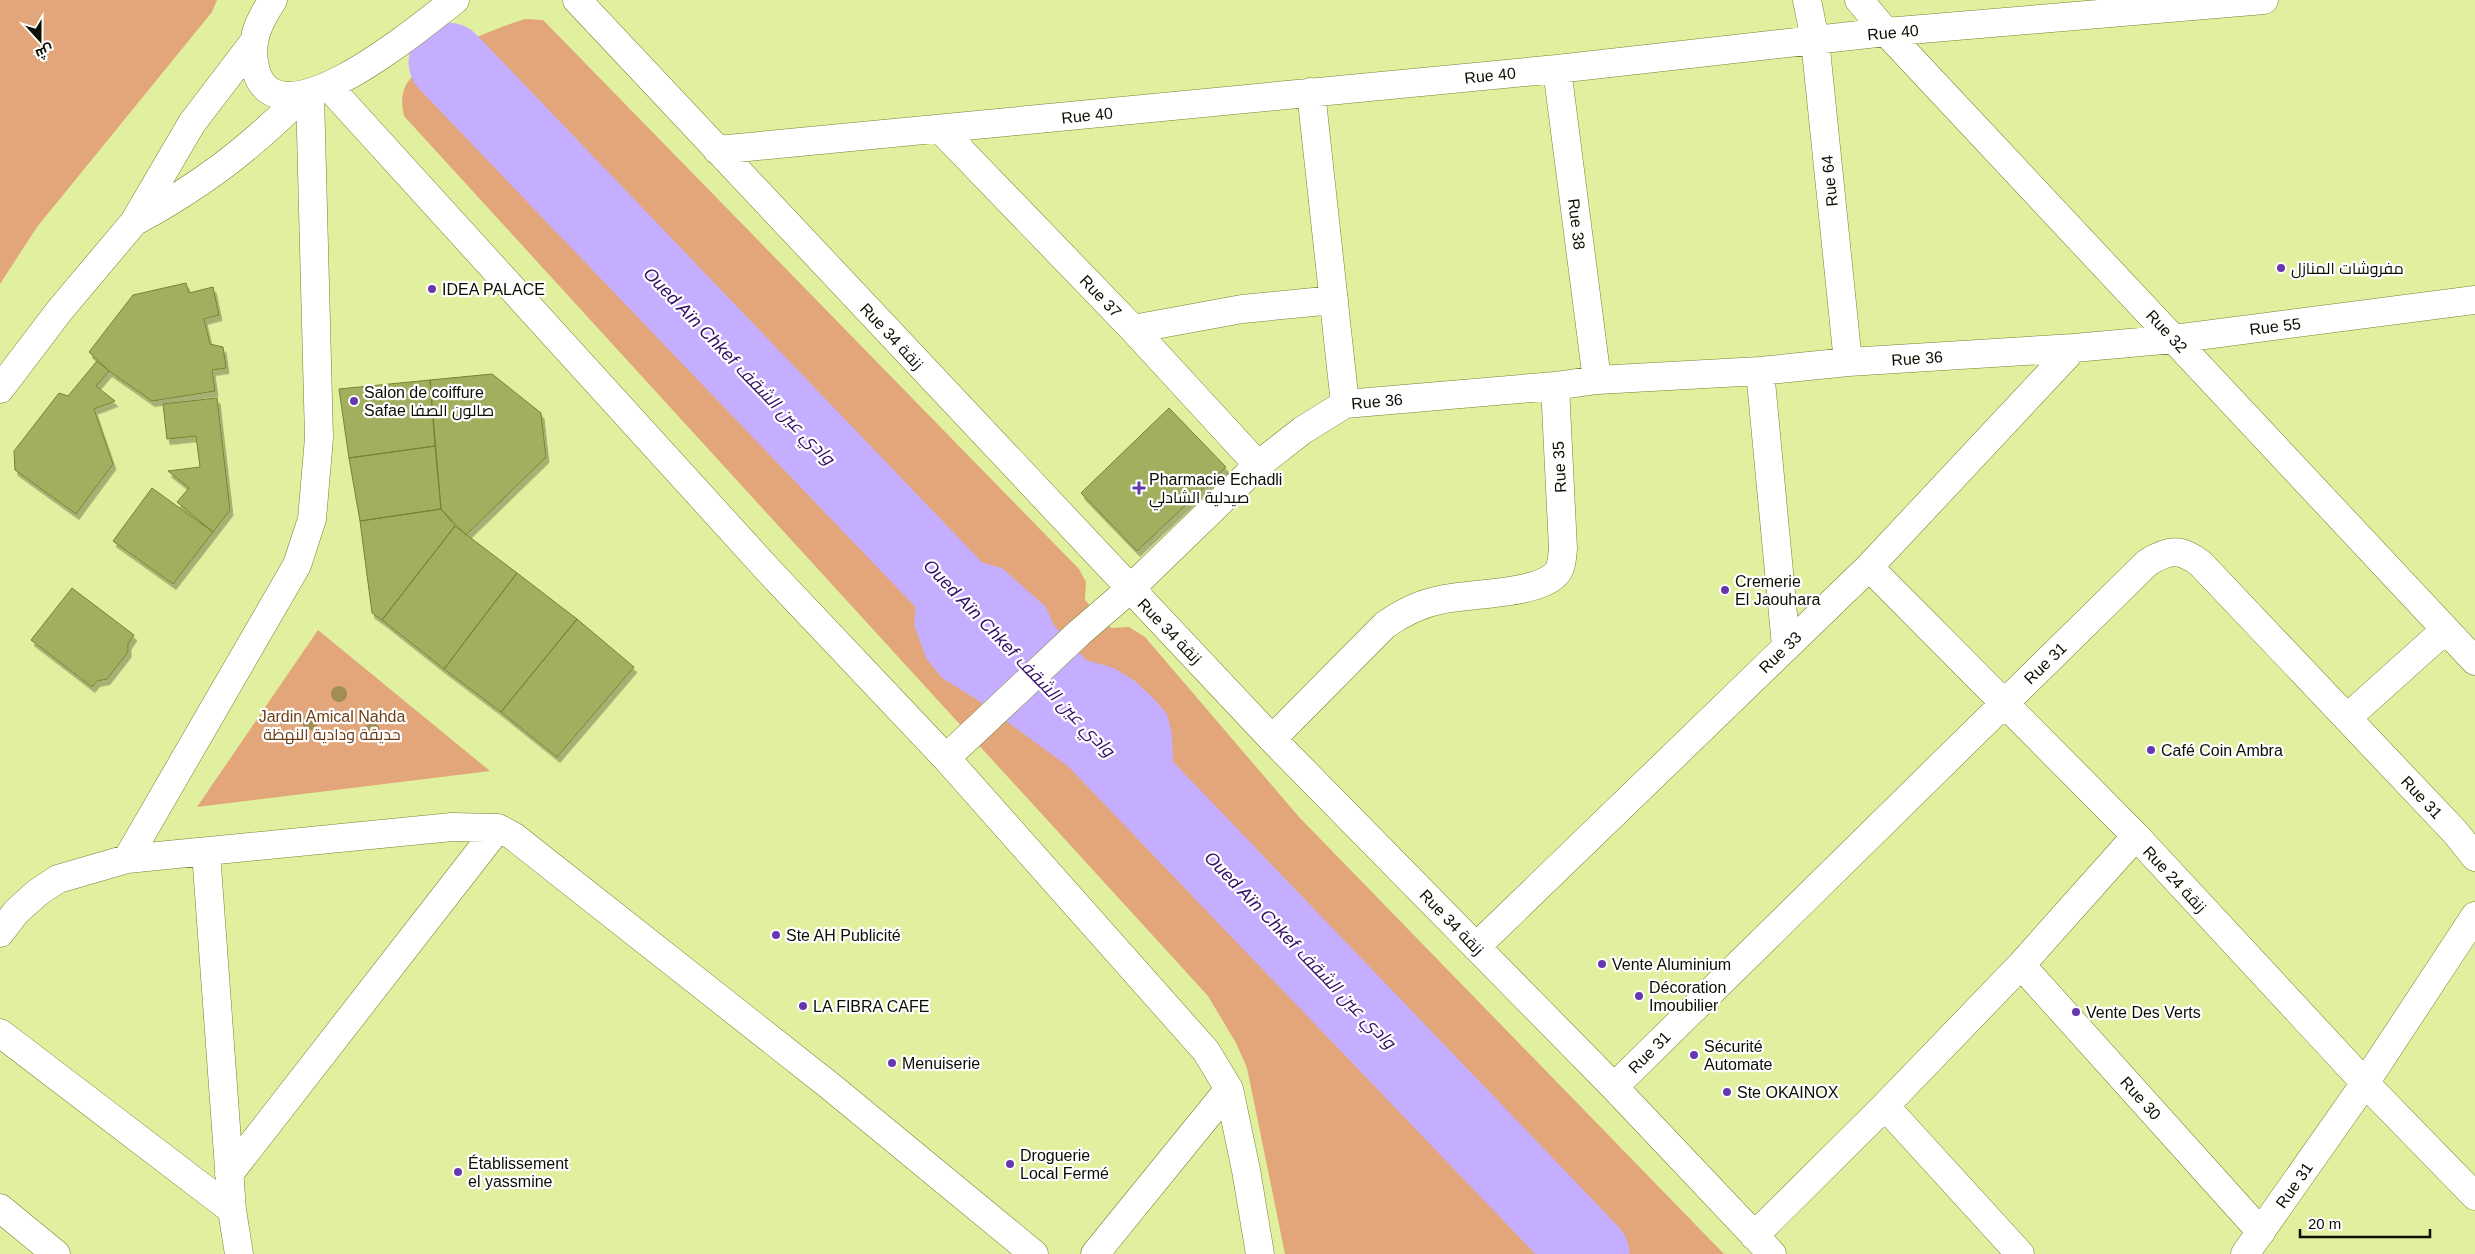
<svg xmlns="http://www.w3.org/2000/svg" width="2475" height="1254" viewBox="0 0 2475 1254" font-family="Helvetica,Cairo,sans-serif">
	<defs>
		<filter id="shadow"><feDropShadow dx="3" dy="5.5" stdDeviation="0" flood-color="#0004"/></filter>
	</defs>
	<rect width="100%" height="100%" fill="#e1f09e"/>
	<path fill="#e3a67a" d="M0 0H217L212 12 37 227 0 284Z
		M525 19 543 20 1079 569 1086 582 1085 600 1111 628 1129 627 1145 637 1299 817 1724 1254H1285L1247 1068 1236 1043 1208 996 404 116C402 107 401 98 404 90 414 59 496 28 525 19Z
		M318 630 490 771 197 807Z"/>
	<path fill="#c5aeff" d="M946 558 976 561 1002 568 1046 607 1053 624 1086 660 1114 668 1135 681 1153 698 1167 714 1172 735 1173 759 1157 782 1141 794 1132 796 1095 786 976 699 942 678 926 658 914 625 917 594 931 566Z"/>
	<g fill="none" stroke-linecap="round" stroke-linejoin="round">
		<path stroke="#c5aeff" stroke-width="79" d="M448 62 1590 1254"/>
	</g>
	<path fill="#a2af5f" stroke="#778232" filter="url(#shadow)" d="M186 283 189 293 213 287 219 315 204 319 210 344 223 347 226 368 212 370 215 391 152 401 109 371 89 352 133 295Z
		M97 361 109 371 96 386 115 401 94 409 113 464 76 514 15 470 14 451 59 393 68 396Z
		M492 374 541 413 546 457 466 535 441 509 430 380Z
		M430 380 435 446 349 458 339 389Z
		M217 398 230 510 213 532 177 502 189 488 168 471 200 467 196 436 167 439 163 404Z
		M1169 408 1226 467 1137 551 1081 493Z
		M435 446 441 509 360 521 349 458Z
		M152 488 213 532 173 584 113 541Z
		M441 509 455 526 382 620 372 613 360 521Z
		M455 526 517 573 444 669 382 620Z
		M517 573 577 619 501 712 444 669Z
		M72 588 134 635 128 644V652L107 679 97 681 92 687 31 640Z
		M577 619 634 667 557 757 501 712Z"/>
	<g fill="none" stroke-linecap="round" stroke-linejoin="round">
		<defs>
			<path id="minor" d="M273 0C258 22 248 44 256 71 279 148 423 24 455 0
				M577 0 1272 739 1614 1087 1772 1254
				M1807 0 1815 40 1848 362
				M1859 0 1886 32 2475 661
				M1557 69 1597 380
				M329 87 770 572 946 758 1206 1051 1229 1089 1246 1170 1260 1254
				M1311 92 1345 404
				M941 130 1133 329 1258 465
				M717 150 1557 69 1886 32 2264 0
				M134 222C201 186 249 149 302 96
				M1133 329 1242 309 1334 300
				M1760 371 1786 646
				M0 389 60 310 134 222 192 123 253 43
				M1869 567 2136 836 2365 1083 2475 1196
				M2347 718 2445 630
				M1272 739 1385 625C1402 613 1419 604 1440 600 1469 593 1536 595 1556 574 1562 568 1562 557 1563 549L1555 386
				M946 758 1079 633 1130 589 1258 465 1303 430 1345 404 1555 386 1597 380 1760 371 1848 362 2074 348 2174 339 2475 300
				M206 852 232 1210 239 1254
				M127 859 297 565 312 519 319 438 310 94
				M0 933 16 912 37 893 58 879 127 859 452 827 498 828 513 836 830 1086 1034 1254
				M1476 947 1869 567 2074 348
				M2021 965 2261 1232
				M0 1033 232 1210
				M1614 1087 2147 563C2169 549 2181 548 2201 564L2455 832 2475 857
				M1885 1106 2020 1254
				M229 1174 498 828
				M0 1208 56 1254
				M1754 1236 1885 1106 2021 965 2136 836
				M1095 1254 1229 1089
				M2245 1254 2365 1083 2475 916"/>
		</defs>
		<use href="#minor" stroke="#768231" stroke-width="29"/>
		<use href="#minor" stroke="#fff" stroke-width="28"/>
	</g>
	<g fill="#a28e52">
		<circle cx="339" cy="694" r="8"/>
		<circle cx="310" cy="722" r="8"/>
		<circle cx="372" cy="731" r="8"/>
	</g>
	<g fill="#6637af" stroke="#fff" stroke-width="2">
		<circle cx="2281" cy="268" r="5"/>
		<circle cx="432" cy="289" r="5"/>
		<circle cx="354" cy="401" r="5"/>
		<path d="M1136.5 480.5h5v5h5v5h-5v5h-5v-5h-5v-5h5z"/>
		<circle cx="1725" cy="590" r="5"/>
		<circle cx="2151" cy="750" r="5"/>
		<circle cx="776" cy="935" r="5"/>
		<circle cx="1602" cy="964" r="5"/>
		<circle cx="1639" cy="996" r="5"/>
		<circle cx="803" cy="1006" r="5"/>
		<circle cx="2076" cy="1012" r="5"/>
		<circle cx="1694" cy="1055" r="5"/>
		<circle cx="892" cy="1063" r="5"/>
		<circle cx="1727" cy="1092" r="5"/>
		<circle cx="1010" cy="1164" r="5"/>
		<circle cx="458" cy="1172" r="5"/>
	</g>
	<g text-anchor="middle" stroke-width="4.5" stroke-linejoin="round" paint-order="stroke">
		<g font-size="16" fill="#0b0e00" stroke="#fff">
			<text transform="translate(1893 32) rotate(-5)" y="6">Rue 40</text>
			<text transform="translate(1490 75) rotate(-6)" y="6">Rue 40</text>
			<text transform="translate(1087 115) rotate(-6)" y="6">Rue 40</text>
			<text transform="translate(1829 181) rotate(-96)" y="6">Rue 64</text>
			<text transform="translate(1577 224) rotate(83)" y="6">Rue 38</text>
			<text transform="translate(1101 296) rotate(46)" y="6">Rue 37</text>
			<text transform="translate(2275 326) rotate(-7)" y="6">Rue 55</text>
			<text transform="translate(2167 331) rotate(47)" y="6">Rue 32</text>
			<text transform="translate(892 336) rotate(47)" y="6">Rue 34 زنقة</text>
			<text transform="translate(1917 358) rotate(-4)" y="6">Rue 36</text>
			<text transform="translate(1377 401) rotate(-5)" y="6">Rue 36</text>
			<text transform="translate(1559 467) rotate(-93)" y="6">Rue 35</text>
			<text transform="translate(1170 631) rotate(46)" y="6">Rue 34 زنقة</text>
			<text transform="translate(1780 652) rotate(-44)" y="6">Rue 33</text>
			<text transform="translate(2045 663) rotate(-44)" y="6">Rue 31</text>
			<text transform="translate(2422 797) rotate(47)" y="6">Rue 31</text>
			<text transform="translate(2175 879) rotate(47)" y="6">Rue 24 زنقة</text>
			<text transform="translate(1452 922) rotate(46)" y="6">Rue 34 زنقة</text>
			<text transform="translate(1649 1052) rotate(-45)" y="6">Rue 31</text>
			<text transform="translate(2141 1098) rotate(48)" y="6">Rue 30</text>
			<text transform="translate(2294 1185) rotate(-55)" y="6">Rue 31</text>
		</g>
		<g font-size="16" fill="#0b0e00" stroke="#fff" text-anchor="start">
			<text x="2291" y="274">مفروشات المنازل</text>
			<text x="442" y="295">IDEA PALACE</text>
			<text x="364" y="398">Salon de coiffure<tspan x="364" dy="18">Safae صالون الصفا</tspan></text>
			<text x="1149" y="485">Pharmacie Echadli<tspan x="1149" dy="18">صيدلية الشادلي</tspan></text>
			<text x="1735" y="587">Cremerie<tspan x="1735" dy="18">El Jaouhara</tspan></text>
			<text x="2161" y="756">Café Coin Ambra</text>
			<text x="786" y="941">Ste AH Publicité</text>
			<text x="1612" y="970">Vente Aluminium</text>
			<text x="1649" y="993">Décoration<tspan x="1649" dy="18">Imoubilier</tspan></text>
			<text x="813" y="1012">LA FIBRA CAFE</text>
			<text x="2086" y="1018">Vente Des Verts</text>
			<text x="1704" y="1052">Sécurité<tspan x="1704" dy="18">Automate</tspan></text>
			<text x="902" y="1069">Menuiserie</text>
			<text x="1737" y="1098">Ste OKAINOX</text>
			<text x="1020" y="1161">Droguerie<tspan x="1020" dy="18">Local Fermé</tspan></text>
			<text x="468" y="1169">Établissement<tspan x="468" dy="18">el yassmine</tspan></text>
		</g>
		<g font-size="16" fill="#6e3d14" stroke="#fff">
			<text x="332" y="722">Jardin Amical Nahda<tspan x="332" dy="18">حديقة ودادية النهظة</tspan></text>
		</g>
		<g font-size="18" font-style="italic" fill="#370d6a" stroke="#fff">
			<text transform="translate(739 366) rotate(46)" y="6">Oued Aïn Chkef وادي عين الشقف</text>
			<text transform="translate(1019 658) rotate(46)" y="6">Oued Aïn Chkef وادي عين الشقف</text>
			<text transform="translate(1300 950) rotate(46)" y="6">Oued Aïn Chkef وادي عين الشقف</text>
		</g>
	</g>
	<g transform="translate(40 40) rotate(159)" stroke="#ffffff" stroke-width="4" paint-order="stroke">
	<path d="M0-4L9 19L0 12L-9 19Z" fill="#0b0e00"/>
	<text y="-8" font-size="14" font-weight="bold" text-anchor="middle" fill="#0b0e00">ش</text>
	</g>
	<path d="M2300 1229v8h130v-8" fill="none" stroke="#0b0e00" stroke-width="2.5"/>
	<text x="2308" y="1229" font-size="15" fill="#0b0e00" stroke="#ffffff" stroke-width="4" paint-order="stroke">20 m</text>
</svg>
